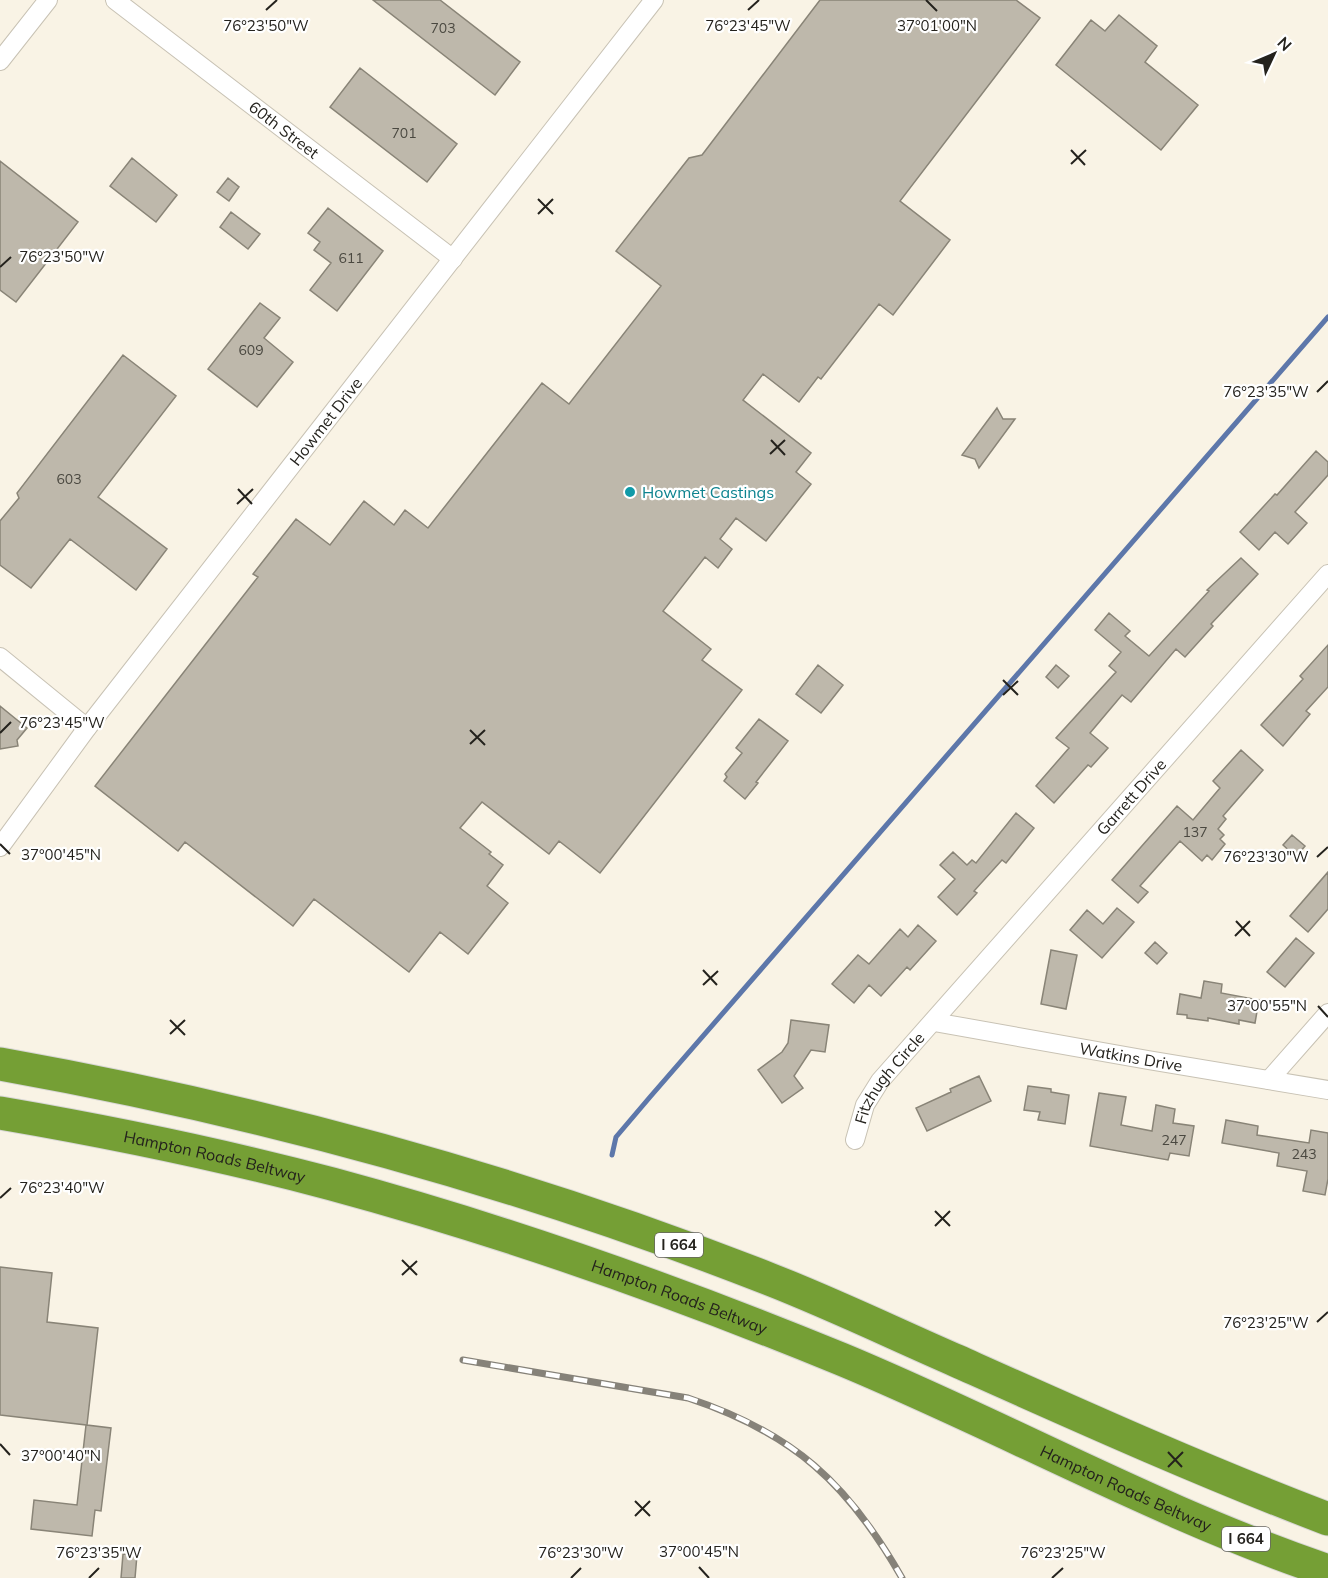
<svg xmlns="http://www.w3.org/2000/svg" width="1328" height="1578" viewBox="0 0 1328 1578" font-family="Mulish,sans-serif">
	<rect width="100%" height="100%" fill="#f9f3e5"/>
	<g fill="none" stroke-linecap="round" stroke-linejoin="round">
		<path stroke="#5d77aa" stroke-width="5" d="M612 1155 616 1137 650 1097 1328 317"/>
	</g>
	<path fill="#beb8ab" stroke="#898477" stroke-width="1.5" d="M373 0H440L520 62 495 95Z
		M820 0H1016L1040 18 900 201 950 240 893 315 879 304 821 379 818 377 799 402 763 374 743 400 811 453 796 472 811 484 766 541 736 518 720 539 732 549 718 568 705 557 663 611 711 649 702 660 742 690 600 873 559 841 549 854 482 802 460 828 491 852 489 854 503 865 487 886 508 903 468 954 440 932 409 972 314 899 293 926 185 842 178 851 95 786 258 577 253 574 296 519 330 545 364 501 394 525 405 510 428 528 542 383 569 404 661 286 616 251 689 158 702 155Z
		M1119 15 1157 46 1145 62 1198 105 1161 150 1056 65 1091 20 1105 31Z
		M360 68 457 144 427 182 330 107Z
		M132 158 177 195 156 222 110 186Z
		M0 161 78 222 16 302 0 290Z
		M228 178 239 187 229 201 217 192Z
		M328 208 383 251 337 311 310 290 331 263 314 250 320 242 308 233Z
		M231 212 260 234 248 249 220 227Z
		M260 303 280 318 264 338 293 362 257 407 208 369Z
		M123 355 176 396 98 497 167 549 136 590 70 539 31 588 0 565V521L19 498 17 493Z
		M997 408 1003 419H1015L979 468 975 459 962 455Z
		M1316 451 1328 462V475L1295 512 1307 523 1288 544 1275 532 1259 550 1240 532 1275 494 1277 495Z
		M1241 558 1258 574 1211 624 1213 626 1185 657 1176 649 1131 702 1122 695 1090 733 1108 748 1091 767 1088 765 1054 803 1036 786 1069 748 1056 738 1116 672 1109 666 1121 652 1095 630 1109 613 1130 631 1125 636 1149 656 1209 591 1207 590Z
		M1328 645V687L1306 711 1310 714 1283 746 1261 725 1303 679 1300 676Z
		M818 665 843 685 821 713 796 694Z
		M1056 665 1069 676 1058 688 1046 677Z
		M0 706 27 728 17 740 18 746 0 749Z
		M759 719 788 741 756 782 758 783 745 799 724 781 727 777 725 774 742 753 736 748Z
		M1241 750 1263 770 1223 816 1226 819 1218 829 1224 835 1220 839 1225 844 1212 860 1207 855 1202 861 1180 841 1140 886 1148 892 1138 903 1112 880 1177 806 1193 820 1220 788 1213 781Z
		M1016 813 1034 828 1006 863 1002 860 974 891 977 893 957 915 938 897 955 879 940 865 953 852 967 865 972 860 976 863Z
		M1292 835 1305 846 1296 857 1283 845Z
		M1328 872V909L1308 932 1290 916Z
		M1117 908 1134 922 1102 958 1070 930 1087 910 1103 924Z
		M918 925 936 941 910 970 907 967 881 996 869 985 854 1003 832 984 858 955 869 964 900 929 908 937Z
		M1296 938 1314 953 1285 987 1267 972Z
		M1155 942 1167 953 1157 964 1145 953Z
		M1051 950 1077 955 1066 1009 1041 1004Z
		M1204 981 1222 984 1221 993 1259 1000 1255 1023 1239 1020V1024L1208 1018V1021L1187 1018V1015L1177 1014 1180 994 1201 998Z
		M791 1020 829 1025 825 1052 811 1050 794 1076 803 1088 782 1103 758 1070 782 1052 788 1043Z
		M979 1076 991 1101 927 1131 916 1108 951 1092 950 1089Z
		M1028 1086 1051 1089V1092L1069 1095 1065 1124 1038 1120 1040 1112 1024 1110Z
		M1099 1093 1126 1097 1121 1125 1152 1131 1156 1105 1175 1109 1173 1123 1194 1126 1189 1156 1170 1153 1168 1160 1090 1146Z
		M1226 1120 1258 1126 1257 1135 1309 1143 1311 1130 1328 1133V1179L1325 1195 1303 1191 1307 1171 1277 1166 1279 1153 1222 1143Z
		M0 1267 52 1273 47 1322 98 1328 87 1425 111 1428 101 1511 95 1510 92 1536 31 1529 34 1500 77 1505 86 1425 0 1415Z
		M123 1554 137 1555 135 1578H121Z"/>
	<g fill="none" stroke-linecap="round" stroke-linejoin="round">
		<defs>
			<g id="street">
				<path id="s1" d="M115 0 453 259"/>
				<path d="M0 61 48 0"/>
				<path d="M0 657 87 728"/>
				<path id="s2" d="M0 847 87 728 654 0"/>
				<path id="s3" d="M934 1022 1148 1060 1328 1090"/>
				<path d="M1269 1080 1328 1013"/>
				<path id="s4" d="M855 1140 865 1105 880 1081 1328 574"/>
			</g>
			<g id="highway">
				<path d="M0 1064C263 1111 520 1181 769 1279 833 1304 895 1334 957 1361 1080 1416 1202 1471 1328 1519"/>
				<path id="s5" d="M0 1113C111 1132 223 1155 332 1184 506 1231 675 1291 841 1359 1005 1427 1160 1514 1328 1571"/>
			</g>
		</defs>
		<use href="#street" stroke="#c8c2b4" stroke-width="20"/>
		<use href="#highway" stroke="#d8d7d6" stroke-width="35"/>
		<use href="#street" stroke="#fff" stroke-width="18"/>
		<use href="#highway" stroke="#759f35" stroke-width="33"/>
		<defs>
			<path id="rail" d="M463 1360 688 1398C793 1433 848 1483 902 1578"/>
		</defs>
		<use href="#rail" stroke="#868279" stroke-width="7"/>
		<use href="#rail" stroke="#fff" stroke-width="4.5" stroke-dasharray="14" stroke-linecap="butt"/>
	</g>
	<path fill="none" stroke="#24221d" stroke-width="2" d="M926 0 937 11M266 10 277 0M748 10 759 0M1071 150 1085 165M1071 164 1086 150M538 199 553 214M538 214 553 199M0 267 11 257M1317 392 1328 381M771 440 785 455M770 454 785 440M238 489 252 504M237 504 253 489M1003 680 1018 695M1003 695 1018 681M470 730 485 745M0 733 11 722M470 744 485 730M0 844 10 854M1317 857 1328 847M1236 921 1250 936M1235 936 1250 921M703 970 717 985M703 985 718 971M1318 1006 1328 1017M170 1020 185 1035M170 1034 185 1020M0 1198 11 1188M935 1211 950 1226M935 1226 950 1211M402 1260 417 1275M402 1275 417 1261M1317 1322 1328 1312M0 1444 10 1455M1168 1452 1182 1467M1168 1467 1183 1452M635 1501 650 1516M635 1516 650 1501M699 1567 709 1578M89 1578 99 1568M571 1578 581 1568M1052 1578 1063 1568"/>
	<circle fill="#0f9aa8" stroke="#fff" stroke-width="2" cx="630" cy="492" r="6"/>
	<g text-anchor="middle" stroke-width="4.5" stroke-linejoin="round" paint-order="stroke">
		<g font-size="14" fill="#4a4840">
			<text x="443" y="33">703</text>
			<text x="404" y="138">701</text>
			<text x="351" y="263">611</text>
			<text x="251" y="355">609</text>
			<text x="69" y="484">603</text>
			<text x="1195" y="837">137</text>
			<text x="1174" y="1145">247</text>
			<text x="1304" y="1159">243</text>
		</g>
		<g fill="#fff" stroke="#666461" stroke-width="1.5">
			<rect x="655" y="1233" width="48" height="24" rx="4.5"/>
			<rect x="1222" y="1527" width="48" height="24" rx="4.5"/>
		</g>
		<g font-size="15" font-weight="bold" fill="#24221d">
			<text x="679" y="1250">I 664</text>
			<text x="1246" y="1544">I 664</text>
		</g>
		<g font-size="16" fill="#24221d" stroke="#fff">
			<text dy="6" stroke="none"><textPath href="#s1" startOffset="213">60th Street</textPath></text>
			<text dy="6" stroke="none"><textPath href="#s2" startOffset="536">Howmet Drive</textPath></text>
			<text dy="6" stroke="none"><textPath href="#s4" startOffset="444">Garrett Drive</textPath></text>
			<text dy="6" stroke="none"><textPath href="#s3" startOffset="200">Watkins Drive</textPath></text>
			<text dy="6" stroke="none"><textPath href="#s4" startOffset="72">Fitzhugh Circle</textPath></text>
			<text dy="6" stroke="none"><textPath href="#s5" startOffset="219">Hampton Roads Beltway</textPath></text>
			<text dy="6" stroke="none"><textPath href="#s5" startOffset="705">Hampton Roads Beltway</textPath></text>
			<text dy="6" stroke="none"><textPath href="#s5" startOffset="1191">Hampton Roads Beltway</textPath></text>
		</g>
		<g font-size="16" fill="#0d838f" stroke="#fff" text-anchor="start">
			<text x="642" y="498">Howmet Castings</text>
		</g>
	</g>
	<g font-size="15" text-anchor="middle" fill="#24221d" stroke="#fff" stroke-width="4.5" stroke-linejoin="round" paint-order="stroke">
		<text x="266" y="31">76°23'50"W</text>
		<text x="748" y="31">76°23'45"W</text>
		<text x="937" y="31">37°01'00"N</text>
		<text x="62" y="262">76°23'50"W</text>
		<text x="1266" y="397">76°23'35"W</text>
		<text x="62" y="728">76°23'45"W</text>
		<text x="61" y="860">37°00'45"N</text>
		<text x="1266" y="862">76°23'30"W</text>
		<text x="1267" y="1011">37°00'55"N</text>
		<text x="62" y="1193">76°23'40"W</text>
		<text x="1266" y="1328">76°23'25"W</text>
		<text x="61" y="1461">37°00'40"N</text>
		<text x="699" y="1557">37°00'45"N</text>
		<text x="99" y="1558">76°23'35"W</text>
		<text x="581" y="1558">76°23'30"W</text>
		<text x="1063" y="1558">76°23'25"W</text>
	</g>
	<g transform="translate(1274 54) rotate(46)" stroke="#ffffff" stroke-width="4.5" paint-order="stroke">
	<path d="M0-4.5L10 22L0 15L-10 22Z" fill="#24221d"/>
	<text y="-9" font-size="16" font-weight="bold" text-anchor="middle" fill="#24221d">N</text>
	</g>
</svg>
